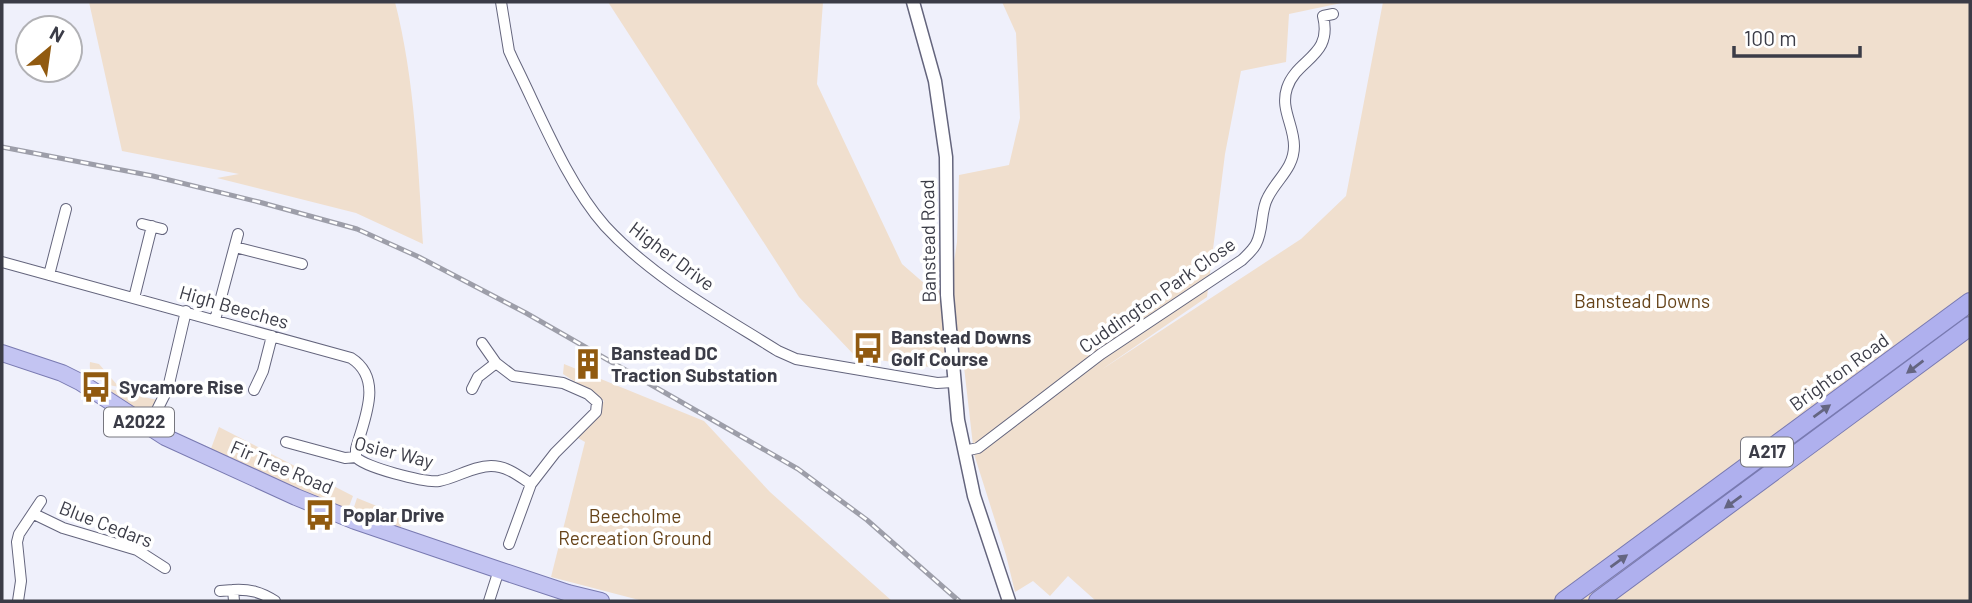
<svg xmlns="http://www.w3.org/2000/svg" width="1972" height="603" viewBox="0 0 1972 603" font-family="Barlow,sans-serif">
	<rect width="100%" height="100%" fill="#eff0fb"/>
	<path fill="#f0dfce" d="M89 2H395C415 80 418 164 423 244L356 213 217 178 239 174 122 151Z
		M608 2H823L817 84 902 264 933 291 950 289 957 242 959 175 1009 165 1020 118 1016 33 1002 2H1346L1289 14 1286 62 1241 71 1225 154 1207 297 1101 370 1301 239 1346 196 1383 2H1970V601H1096L1068 576 1050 596 1033 581 1015 592 1006 555 974 454 964 367 937 368 856 357 799 297Z
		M90 362 99 364 119 387 104 384 99 379 98 381C91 377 89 369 90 362Z
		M564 364 704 421 770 492 892 601H643L551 577 585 442 578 438 604 401 563 374Z
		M106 388 157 400 150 409 138 412 110 396Z
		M219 427 353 496 347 512 209 454Z
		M357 498 404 517 399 532 360 517V514L353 510Z"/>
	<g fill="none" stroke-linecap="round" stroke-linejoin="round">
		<defs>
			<path id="minor" d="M501 2 509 51 514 62C540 114 567 183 605 226 653 278 719 314 778 351L796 359 937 383 953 382
				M142 224 162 229
				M235 247 302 264
				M2 262 351 358C384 379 364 419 356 449V457
				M49 275 66 209
				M134 298 152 226
				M215 320 238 234
				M472 389 478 377 496 363
				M254 390 263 371 272 336
				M148 428 168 388 186 311
				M286 442 345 458 356 457C363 467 425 483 439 481 456 478 473 466 491 466 507 466 519 476 531 484L555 453 596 412 597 402 588 394 563 383 513 376 496 363 482 343
				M964 451 978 448 1101 354 1242 260C1247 255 1253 250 1256 244 1264 229 1260 211 1268 197 1277 179 1294 168 1294 146 1294 125 1280 109 1287 88 1297 58 1333 57 1323 16L1333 14
				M34 514 63 528 137 550 165 568
				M509 544 531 484
				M220 591 233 590
				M18 601 21 581 17 542 19 534 41 501
				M234 601 233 590C250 589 261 592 275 601
				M489 601 499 570"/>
			<path id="tertiary" d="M913 2 935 81 946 157 947 295 958 420 974 496 1009 601"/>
			<path id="primary" d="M2 353 62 373 80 382 165 437 296 497 355 521 499 570 568 593 601 601"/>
			<path id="trunk" d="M1564 601 1970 302
				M1598 601 1970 326"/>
		</defs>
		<use href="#minor" stroke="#64657d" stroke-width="12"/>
		<use href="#tertiary" stroke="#64657d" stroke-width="15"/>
		<use href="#primary" stroke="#797ab1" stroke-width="18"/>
		<use href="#trunk" stroke="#797ab1" stroke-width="20"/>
		<use href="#minor" stroke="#fff" stroke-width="10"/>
		<use href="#tertiary" stroke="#fff" stroke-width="12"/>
		<use href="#primary" stroke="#c3c4f2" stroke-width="16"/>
		<use href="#trunk" stroke="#afb0ee" stroke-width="18"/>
		<defs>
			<path id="rail" d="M2 147 153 176 259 202 357 229 419 257 526 313 798 469 867 520 959 601"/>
		</defs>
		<use href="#rail" stroke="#9d9ea9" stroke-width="5"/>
		<use href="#rail" stroke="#fff" stroke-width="2.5" stroke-dasharray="8" stroke-linecap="butt"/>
	</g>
	<defs><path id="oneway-solid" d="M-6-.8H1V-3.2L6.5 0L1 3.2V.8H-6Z" transform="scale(1.75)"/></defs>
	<g fill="#646581">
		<use href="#oneway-solid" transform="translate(1915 367) rotate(143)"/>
		<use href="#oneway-solid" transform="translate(1822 411) rotate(-36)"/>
		<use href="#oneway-solid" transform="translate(1733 502) rotate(144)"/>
		<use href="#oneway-solid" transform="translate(1619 561) rotate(-36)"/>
	</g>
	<defs>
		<symbol id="bus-bare" viewBox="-9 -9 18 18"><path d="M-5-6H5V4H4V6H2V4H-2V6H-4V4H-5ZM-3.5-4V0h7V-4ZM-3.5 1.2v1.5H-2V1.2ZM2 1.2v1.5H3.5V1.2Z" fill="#915a10" stroke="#fff" stroke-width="2.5" paint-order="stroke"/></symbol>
		<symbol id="building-bare" viewBox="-9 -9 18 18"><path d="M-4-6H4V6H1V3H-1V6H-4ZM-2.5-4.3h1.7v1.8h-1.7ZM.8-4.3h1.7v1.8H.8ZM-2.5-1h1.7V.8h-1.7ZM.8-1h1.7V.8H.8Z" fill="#915a10" stroke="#fff" stroke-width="2.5" paint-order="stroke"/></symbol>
	</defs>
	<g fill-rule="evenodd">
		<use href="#bus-bare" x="846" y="326" width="44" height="44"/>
		<use href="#building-bare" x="566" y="342" width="44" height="44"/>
		<use href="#bus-bare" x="74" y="365" width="44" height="44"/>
		<use href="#bus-bare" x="298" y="493" width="44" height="44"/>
	</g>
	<g text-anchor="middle" stroke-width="7" stroke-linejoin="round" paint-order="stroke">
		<g fill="#fff" stroke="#76767e" stroke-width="2">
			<rect x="104" y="407.5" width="70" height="29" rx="5"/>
			<rect x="1741" y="437.5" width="52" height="29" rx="5"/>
		</g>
		<g font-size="18" font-weight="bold" fill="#3b3c47">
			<text x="139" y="428">A2022</text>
			<text x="1767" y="458">A217</text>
		</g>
		<g font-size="19" fill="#3b3c47" stroke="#fff">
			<text transform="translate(928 241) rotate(-91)" y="7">Banstead Road</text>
			<text transform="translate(672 256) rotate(37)" y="7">Higher Drive</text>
			<text transform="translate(1157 295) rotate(-35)" y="7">Cuddington Park Close</text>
			<text transform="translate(234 307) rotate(16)" y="7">High Beeches</text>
			<text transform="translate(1839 372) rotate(-36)" y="7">Brighton Road</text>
			<text transform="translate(394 452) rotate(14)" y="7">Osier Way</text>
			<text transform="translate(282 467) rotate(23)" y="7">Fir Tree Road</text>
			<text transform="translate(106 524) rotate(21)" y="7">Blue Cedars</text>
		</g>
		<g font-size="19" fill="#67441a" stroke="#fff">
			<text x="1642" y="308">Banstead Downs</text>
			<text x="635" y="523">Beecholme<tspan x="635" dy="22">Recreation Ground</tspan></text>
		</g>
		<g font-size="19" font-weight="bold" fill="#3b3c47" stroke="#fff" text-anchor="start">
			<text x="891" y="344">Banstead Downs<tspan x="891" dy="22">Golf Course</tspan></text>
			<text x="611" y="360">Banstead DC<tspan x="611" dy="22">Traction Substation</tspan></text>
			<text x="119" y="394">Sycamore Rise</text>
			<text x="343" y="522">Poplar Drive</text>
		</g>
	</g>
	<rect width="1972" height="603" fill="none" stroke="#3b3c47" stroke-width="7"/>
	<g transform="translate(49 49) rotate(29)"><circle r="33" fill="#ffffff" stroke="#b1b1b5" stroke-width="2"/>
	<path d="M0-5L12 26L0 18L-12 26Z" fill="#915a10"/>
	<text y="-10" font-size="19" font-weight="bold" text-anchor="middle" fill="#3b3c47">N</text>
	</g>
	<path d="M1734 46v10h126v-10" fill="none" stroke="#3b3c47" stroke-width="3.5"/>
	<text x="1744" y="46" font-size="21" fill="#3b3c47" stroke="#ffffff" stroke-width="5" paint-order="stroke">100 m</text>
</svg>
